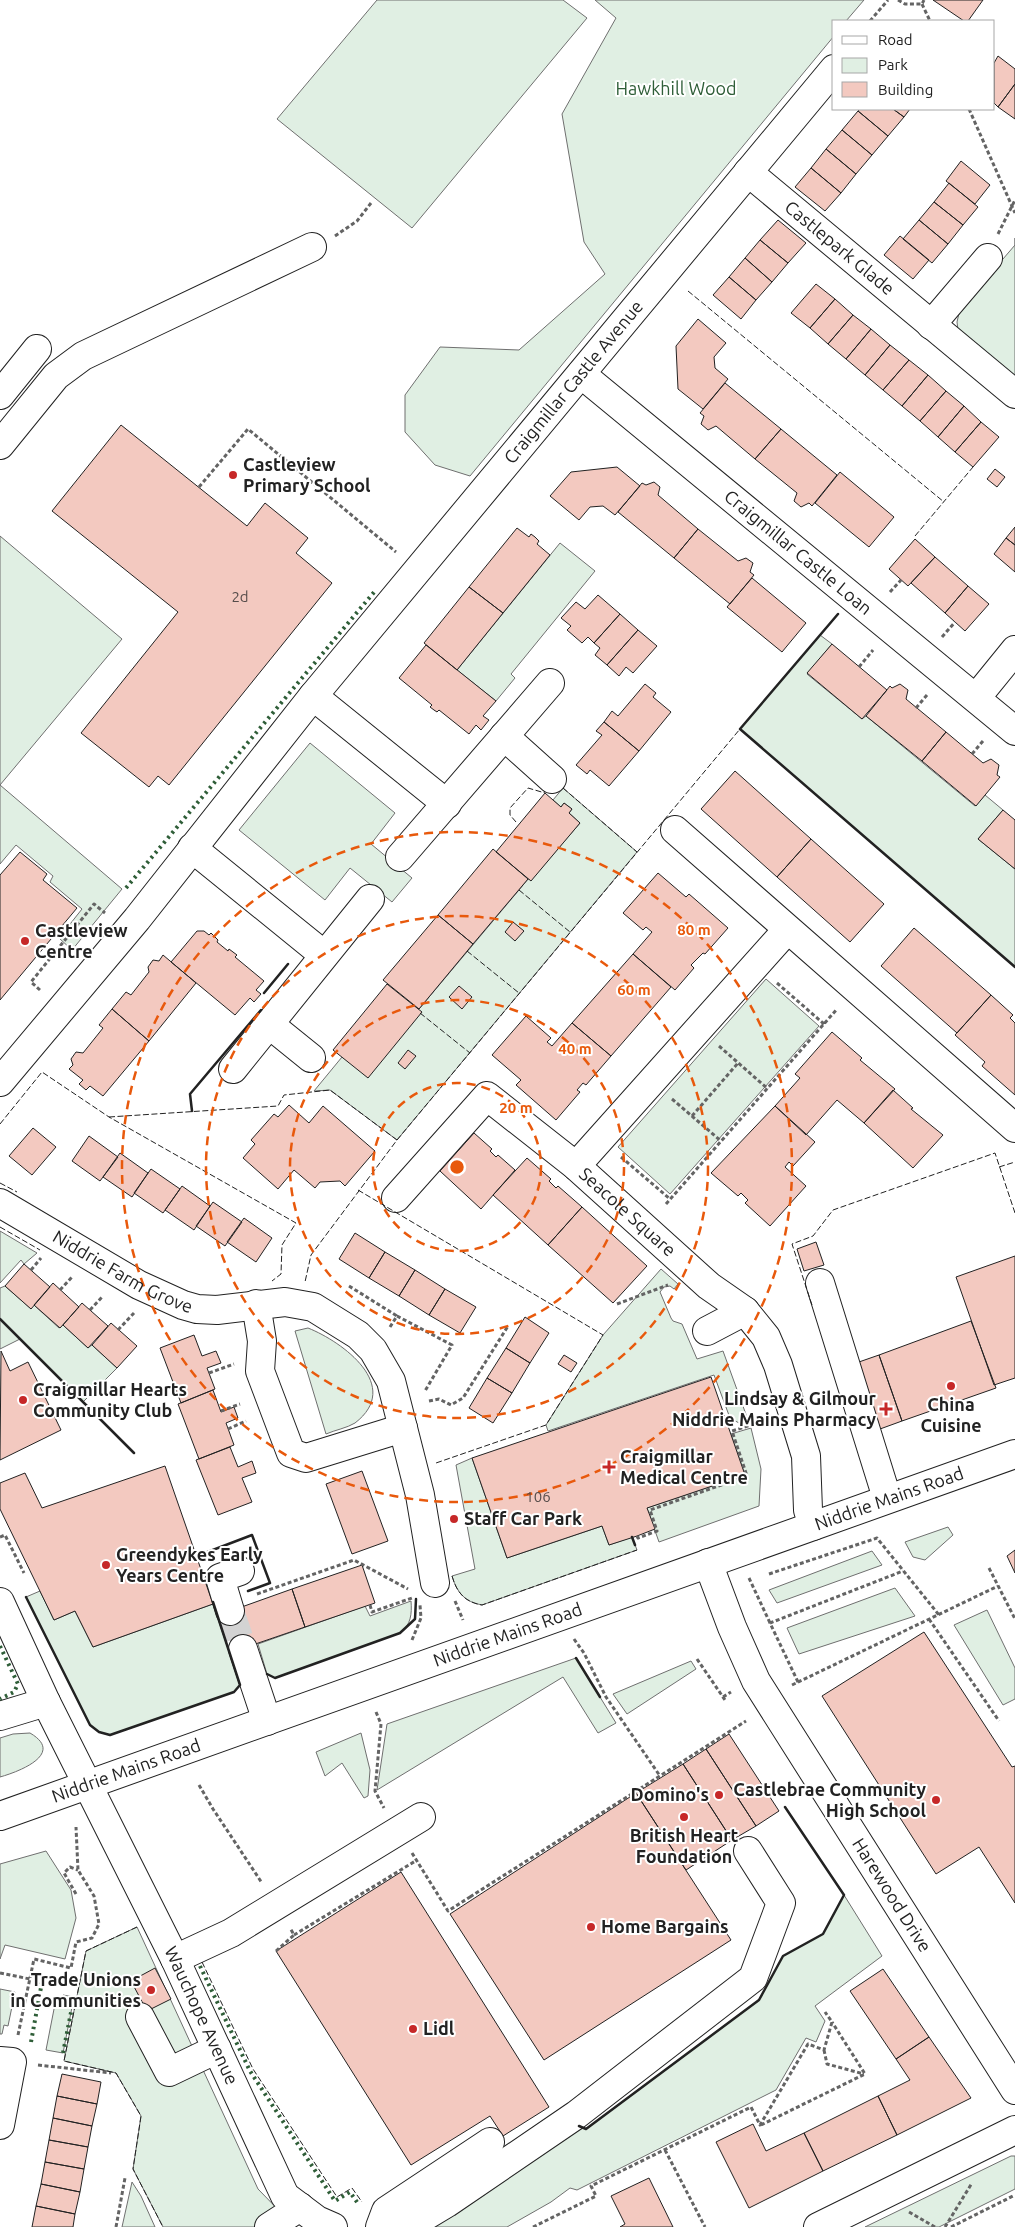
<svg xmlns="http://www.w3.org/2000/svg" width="1015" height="2227" viewBox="0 0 1015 2227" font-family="Ubuntu,sans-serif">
	<rect width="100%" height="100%" fill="#fff"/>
	<path fill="#e0efe3" stroke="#6f6f6f" d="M377 0H563L587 18 412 228 277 119Z
		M595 0H864L846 21H834V36L470 476 435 465 405 432V395L440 347 519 350 605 274 584 242 562 114 616 18Z
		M1015 238V378L958 330 957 322 960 309 1015 245Z
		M0 536 122 639 0 785Z
		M560 543 595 571 511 674 515 678 496 701 457 670Z
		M820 635 832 644 807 674 862 719 866 716 975 806 985 795 1003 810 978 839 1015 869V967L740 729Z
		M310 743 395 813 371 844 412 878 392 902 350 868 325 900 239 830Z
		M0 785 122 889 72 950 59 938 82 909 50 882 53 876 16 845 0 864Z
		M563 788 637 852 397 1140 330 1090 314 1091 342 1057 419 1009 519 890 528 879 531 880 580 823 569 813 572 809 564 803 561 807 553 800Z
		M766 979 819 1026 670 1194 618 1147Z
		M0 1231 37 1253 24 1264 21 1260 0 1283Z
		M661 1269 678 1284 674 1289 670 1286 664 1287 660 1292 671 1318 673 1321 682 1324 697 1359 723 1351 748 1420 739 1423 730 1418 714 1375 548 1431 546 1425 603 1335Z
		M5 1286 30 1308 34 1305 59 1328 63 1325 88 1348 92 1345 117 1368 83 1402 20 1339 0 1349V1288Z
		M308 1328C343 1342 403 1386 355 1423 347 1428 335 1430 326 1434L295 1331Z
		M751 1428 761 1469 759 1506 659 1542 647 1508 745 1475 731 1434Z
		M472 1458 507 1558 602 1526 609 1545 632 1537 637 1550 482 1605C465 1602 457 1593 452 1576L475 1569 456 1465Z
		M948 1527 953 1535 925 1560 913 1557 905 1542Z
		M872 1551 882 1565 777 1603 769 1590Z
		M895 1588 915 1616 799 1654 787 1628Z
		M40 1591 54 1620 75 1611 93 1647 213 1604 240 1685 234 1692 110 1735 99 1732 90 1725 26 1597Z
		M411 1601C412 1614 411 1625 400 1633L275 1678 267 1674 258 1644 365 1606 370 1616Z
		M987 1610 1015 1668V1699L1003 1705 954 1625Z
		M576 1658 616 1723 598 1733 563 1677 377 1790 387 1724Z
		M691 1661 696 1669 627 1714 613 1694Z
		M30 1733C66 1754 18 1772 0 1777V1738L13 1734Z
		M361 1733 370 1770 368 1796 364 1798 342 1763 325 1776 316 1752Z
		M46 1851 71 1890 76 1918 65 1959 5 1945 0 1959V1864Z
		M844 1895 882 1956 815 2006 825 2021 816 2042 806 2038 776 2090 577 2190 570 2188 551 2202 507 2227H418L577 2125 586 2129 759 2000 783 1956 823 1934Z
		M137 1927 258 2189 295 2227H163L133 2169 141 2116 116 2073 64 2061 86 1951Z
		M0 1989 15 1992 8 2026 4 2025 2 2034H0Z
		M63 1995 74 1997 63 2053 46 2050 55 2004 61 2006Z
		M1011 2156H1015V2189L939 2227H865Z
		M132 2182 141 2196 155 2227H122Z"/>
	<path fill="#f3c9c0" stroke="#222" d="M933 0H983L968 21H964Z
		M998 56 1015 69V84L998 107 994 103V63Z
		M1015 84V119L998 107Z
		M860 109H893L904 117 888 136 858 111Z
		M893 109H910L904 117Z
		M858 111 888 136 872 155 842 130Z
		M842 130 872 155 856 174 826 149Z
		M826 149 856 174 841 193 811 168Z
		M961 161 990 185 975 204 946 181Z
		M811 168 841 193 825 211 795 187Z
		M949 183 978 207 963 225 934 202Z
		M934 202 963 225 948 244 919 220Z
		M778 220 806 243 788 263 760 240Z
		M919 220 948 244 932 263 903 239Z
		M900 236 929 260 913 279 884 255Z
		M760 240 788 263 772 282 745 258Z
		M745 258 772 282 756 300 729 277Z
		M729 277 756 300 741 319 713 295Z
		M816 284 835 299 810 328 791 313Z
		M835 299 853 315 828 344 810 328Z
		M853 315 871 329 846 359 828 344Z
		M698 319 726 343 714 357 715 368 728 379 703 409 678 389 676 346Z
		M871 329 890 345 865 375 846 359Z
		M890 345 909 360 883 390 865 375Z
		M909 360 928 375 902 406 883 390Z
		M928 375 946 391 920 421 902 406Z
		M725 383 781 429 755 459 716 426 708 430 701 424 704 416 700 413Z
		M946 391 964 406 938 437 920 421Z
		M964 406 981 422 955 452 938 437Z
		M981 422 999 437 973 467 955 452Z
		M121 425 247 526 265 503 308 538 296 553 332 583 169 785 158 776 149 787 81 733 178 612 52 511Z
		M781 429 837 475 812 506 809 503 801 507 794 501 797 493 755 459Z
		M617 467 640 486 615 515 603 506 590 507 579 520 550 496 571 472Z
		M995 469 1005 477 997 487 987 479Z
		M840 472 894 517 869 547 815 503Z
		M654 482 660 487 658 495 698 529 674 558 618 512 642 483 646 485Z
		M1015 527V545L1006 538Z
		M517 528 529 537 531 534 535 537 539 541 537 544 550 555 503 613 469 587Z
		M698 529 738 561 746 558 753 563 750 572 754 575 730 604 674 558Z
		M1006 538 1015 545V572L994 554Z
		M915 539 935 557 908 586 889 569Z
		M935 557 968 586 945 613 911 583Z
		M752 578 806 623 782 652 727 607Z
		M968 586 989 604 965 631 945 613Z
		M469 587 503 613 457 670 424 643Z
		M598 595 620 614 594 643 588 637 582 643 567 630 571 626 561 618 576 602 585 609Z
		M620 614 638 630 607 665 595 655 600 648 594 643Z
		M638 630 657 646 633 673 626 667 619 676 607 665Z
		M832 644 887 690 862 719 807 673Z
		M426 645 496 701 483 716 489 720 481 730 476 725 469 734 439 710 437 712 434 710 430 707 432 705 399 678Z
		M645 684 656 693 653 697 671 712 639 751 604 722 612 711 618 716Z
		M900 684 908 690 906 699 946 732 922 761 866 716 890 686 892 688Z
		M604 722 639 751 609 786 590 770 587 774 576 765 602 735 596 731Z
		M946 732 983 763 991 759 999 765 997 775 1000 777 976 806 922 761Z
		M735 771 811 839 777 877 701 809Z
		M545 793 561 807 564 803 572 809 569 813 580 823 531 881 496 852Z
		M1003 810 1015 820V869L978 839Z
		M811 839 884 904 850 942 777 877Z
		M493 849 528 879 473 944 438 915Z
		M20 852 47 874 43 880 77 908 0 1000V875Z
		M658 873 686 897 689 894 728 928 705 954 703 953 691 965 694 968 675 990 633 954 652 932 646 927 643 930 623 913Z
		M438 915 473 944 419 1009 383 980Z
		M513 922 524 931 515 941 505 932Z
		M914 928 991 995 957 1033 881 966Z
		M197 931H204L209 935 211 933 218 940 217 942 228 951 229 949 237 955 235 957 264 981 256 990 261 994 254 1002 250 998 235 1015 171 962Z
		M633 954 671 987 611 1056 572 1023Z
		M163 955 196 983 149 1041 112 1009 126 992 131 995 149 972 148 967 153 960 159 961Z
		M387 984 422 1012 368 1078 333 1050Z
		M459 986 472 997 462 1009 449 997Z
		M991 995 1013 1015 1010 1018 1015 1023V1095L982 1066 985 1062 955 1035Z
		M112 1009 149 1041 103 1096 90 1086 86 1090 79 1084 83 1080 69 1069 73 1065 71 1059 76 1052 83 1053 103 1028 99 1025Z
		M526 1016 551 1038 547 1042 552 1046 572 1023 611 1056 586 1085 583 1083 577 1090 580 1092 556 1120 516 1085 521 1080 492 1055Z
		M832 1032 862 1058 860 1060 895 1089 864 1123 837 1100 806 1135 775 1106 800 1078 795 1074Z
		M408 1050 416 1056 405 1069 398 1063Z
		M893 1090 913 1108 911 1109 943 1135 913 1168 864 1123Z
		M289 1105 309 1123 323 1106 375 1151 345 1186 340 1181 320 1182 315 1188 294 1170 278 1189 243 1158 255 1144 251 1140 274 1114 278 1117Z
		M775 1106 815 1142 793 1166 789 1162 785 1167 806 1186 770 1226 745 1203 748 1200 741 1193 738 1196 711 1173Z
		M33 1128 56 1147 32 1175 9 1156Z
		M474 1133 492 1149 490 1151 496 1157 498 1155 515 1170 481 1209 440 1171Z
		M89 1136 118 1157 100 1181 72 1161Z
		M120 1153 148 1173 132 1197 103 1177Z
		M527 1158 551 1179 549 1181 556 1188 558 1186 582 1207 548 1245 493 1195Z
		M151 1169 180 1189 163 1213 134 1193Z
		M182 1186 210 1206 194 1230 165 1210Z
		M213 1202 242 1222 225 1246 196 1226Z
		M582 1207 647 1266 613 1303 548 1245Z
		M244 1218 272 1238 256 1262 227 1242Z
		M355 1233 385 1252 369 1278 339 1259Z
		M816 1242 824 1265 804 1271 797 1249Z
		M385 1252 415 1270 399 1296 369 1278Z
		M1015 1256V1378L994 1385 956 1277Z
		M24 1264 50 1287 31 1309 5 1286Z
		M415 1270 445 1289 429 1315 399 1296Z
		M53 1283 79 1307 60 1328 34 1305Z
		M445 1289 476 1307 460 1333 429 1315Z
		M82 1303 108 1326 88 1348 63 1325Z
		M525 1317 549 1333 530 1363 506 1348Z
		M971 1321 996 1388 902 1421 879 1355Z
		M111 1323 137 1346 117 1368 92 1345Z
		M194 1335 202 1356 216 1351 221 1363 207 1368 215 1389 181 1403 160 1348Z
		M506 1348 530 1363 512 1393 487 1378Z
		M1 1351 10 1371 28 1362 61 1430 0 1460Z
		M564 1355 577 1363 571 1372 558 1364Z
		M879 1355 902 1421 880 1429 856 1363Z
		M711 1377 745 1475 647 1508 655 1529 637 1536 609 1545 602 1526 507 1558 472 1458Z
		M487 1378 512 1393 493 1423 469 1408Z
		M213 1390 221 1412 234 1407 238 1418 226 1423 234 1445 199 1459 178 1404Z
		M230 1447 238 1467 252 1461 256 1473 242 1478 252 1502 218 1515 196 1460Z
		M165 1466 213 1604 93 1647 75 1611 54 1620 0 1509V1483L25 1473 42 1508Z
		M362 1471 388 1541 352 1554 326 1484Z
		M1015 1550V1573L1007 1556Z
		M362 1565 375 1603 305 1627 292 1589Z
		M292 1589 305 1627 235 1651 222 1614Z
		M924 1632 1012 1767 1015 1766V1903L979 1847 936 1874 822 1696Z
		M729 1734 779 1811 756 1826 706 1749Z
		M706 1749 756 1826 732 1840 683 1764Z
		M683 1764 732 1840 686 1870 636 1793Z
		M636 1793 731 1940 544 2060 450 1914Z
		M401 1872 549 2107 503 2136 490 2116 411 2165 276 1951Z
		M155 1968 171 1999 147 2011 131 1981Z
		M883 1969 929 2037 896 2059 850 1991Z
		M929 2037 971 2098 897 2135 878 2096 910 2080 896 2059Z
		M62 2074 101 2082 97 2104 57 2096Z
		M57 2096 97 2104 92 2126 53 2118Z
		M878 2096 897 2135 823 2171 804 2133Z
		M53 2118 92 2126 88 2147 49 2140Z
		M753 2124 766 2151 804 2133 823 2171 749 2208 716 2142Z
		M49 2140 88 2147 84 2169 45 2162Z
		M45 2162 84 2169 80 2192 41 2184Z
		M649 2178 673 2227H620L625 2224 611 2196Z
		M41 2184 80 2192 75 2214 36 2206Z
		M36 2206 75 2214 73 2227H32Z"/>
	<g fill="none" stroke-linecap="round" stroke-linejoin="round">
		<path stroke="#d3d3d3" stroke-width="28" stroke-dasharray="28 14" stroke-linecap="butt" d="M230 1611 243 1649"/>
		<defs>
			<g id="minor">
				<path id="s1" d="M748 172 1015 394"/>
				<path d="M931 325 988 258"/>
				<path id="s2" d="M581 374 1015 731"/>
				<path d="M0 395 37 349"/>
				<path d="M0 445 56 376 83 356 312 247"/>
				<path d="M313 696 447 804"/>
				<path d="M976 698 1015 650"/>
				<path d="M504 736 552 779"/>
				<path d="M675 830 1015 1128"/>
				<path d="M192 848 324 955"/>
				<path d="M400 857 550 683"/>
				<path d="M269 1024 311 1058"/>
				<path d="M233 1069 370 899"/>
				<path id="s3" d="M0 1082 137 919 313 696 834 69"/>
				<path d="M576 1166 787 930"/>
				<path id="s4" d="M396 1198 487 1096 576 1166 709 1286 745 1311 766 1337 778 1365 806 1456 808 1510 813 1526"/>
				<path id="s5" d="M0 1203 139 1285 183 1305 197 1309 217 1310 285 1302 313 1307 358 1335 373 1350 391 1381 420 1495 435 1583"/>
				<path d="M820 1283 887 1498"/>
				<path d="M256 1304 262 1341 260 1371 291 1453 306 1458 403 1428"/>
				<path d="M707 1331 745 1311"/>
				<path id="s6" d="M708 1563 732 1627 756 1681 1015 2090"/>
				<path id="s7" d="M0 1602 46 1702 175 1959 285 2196 317 2220 333 2227"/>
				<path d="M230 1611 220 1578 240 1571"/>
				<path d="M243 1649 267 1721"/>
				<path d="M0 1716 46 1702"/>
				<path d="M175 1959 231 1933 421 1817"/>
				<path d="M140 2017 169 2072 217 2049"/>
				<path d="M0 2061 12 2062 0 2125"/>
				<path d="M269 2227 300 2207"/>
				<path d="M380 2227 386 2211 490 2142"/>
				<path d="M407 2227 447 2203 576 2115 753 1978 781 1903 748 1851"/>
				<path d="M818 2227 1015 2130"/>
			</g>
			<g id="major">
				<path id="s8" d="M0 1816 1015 1454"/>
			</g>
		</defs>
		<use href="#minor" stroke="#222" stroke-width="30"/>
		<use href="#major" stroke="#222" stroke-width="30"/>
		<path stroke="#646464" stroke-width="3" stroke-dasharray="4 2.5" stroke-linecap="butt" d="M898 0 905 4H922L924 0
			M922 4 930 21
			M870 21 888 0
			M969 109 1015 213
			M998 234 1015 200
			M335 236 357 221 371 203
			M199 487 248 429 396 552
			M890 592 901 580
			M942 637 955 622
			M859 667 873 650
			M916 708 927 695
			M972 754 983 741
			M777 983 824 1024
			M40 990 31 982 94 904 105 913
			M719 1046 768 1089
			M672 1099 721 1141
			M692 1116 738 1063
			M621 1157 670 1199
			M666 1204 837 1009
			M31 1270 41 1258
			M349 1286 397 1316
			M60 1290 72 1277
			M617 1304 668 1285
			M90 1310 103 1296
			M390 1327 397 1316 452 1345 425 1391
			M118 1330 134 1313
			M209 1373 234 1364
			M429 1401 439 1399 451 1405 463 1398 508 1326
			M221 1411 240 1404
			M228 1429 246 1421
			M637 1536 638 1538 657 1531 650 1510 747 1476 732 1431 766 1420
			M0 1537 5 1535 24 1573
			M989 1568 1015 1619
			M769 1574 877 1538 939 1615
			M749 1578 770 1623
			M257 1594 354 1560 408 1589
			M455 1601 463 1620
			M370 1605 372 1612 412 1598
			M929 1619 999 1721
			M574 1639 584 1653 606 1697 660 1776
			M412 1640 421 1618 420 1605
			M697 1659 725 1700
			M798 1682 770 1623 903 1571
			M792 1685 998 1586
			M723 1697 731 1692
			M376 1712 381 1724 375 1791 384 1808
			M199 1785 213 1809 262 1883
			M412 1853 448 1911 470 1897 472 1900
			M76 1894 64 1873 70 1867 78 1870
			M470 1897 746 1721
			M294 1935 417 1860
			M276 1951 294 1935 290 1928
			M0 1973 30 1979
			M18 2035 34 1959 71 1968 76 1942 92 1938 99 1924 94 1896 78 1870 76 1827
			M824 2050 827 2064 864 2074
			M38 2065 111 2073
			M761 2125 865 2074 832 2022
			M665 2150 705 2227
			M909 2212 935 2227
			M116 2227 125 2178
			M533 2227 596 2196 591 2186 751 2107 760 2125 808 2044 824 2050 832 2022 825 2012
			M945 2227 972 2183
			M951 2227 1015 2195"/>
		<use href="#minor" stroke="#fff" stroke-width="28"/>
		<use href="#major" stroke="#fff" stroke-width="28"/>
		<path stroke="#2f5e38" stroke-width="4" stroke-dasharray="2.5 4" stroke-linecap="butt" d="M126 888 375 591
			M0 1646 18 1684 14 1692 0 1699
			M200 1966 250 2071 335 2201 350 2192 359 2205
			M31 2042 42 1982
			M63 2053 74 1997"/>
		<path stroke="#222" stroke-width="1" stroke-dasharray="6 2.5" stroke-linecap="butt" d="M688 291 944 502
			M915 536 973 467
			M563 788 637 852
			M516 822 510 815V808L528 788 545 793
			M519 890 570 932
			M467 951 519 993
			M420 1013 470 1053
			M109 1117 278 1106 284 1095 330 1090 397 1140 311 1255 305 1282
			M0 1124 42 1072 109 1117 296 1223 282 1245 281 1274 272 1281
			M397 1140 740 729
			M999 1167 1015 1162
			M0 1183 17 1192
			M358 1190 603 1335 546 1425 436 1463
			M0 1227 40 1250
			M812 1305 792 1244 813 1236 833 1210 995 1153 1015 1213
			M452 1576C457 1593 465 1602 482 1605L637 1550
			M137 1927 86 1951 64 2061 116 2073 141 2116 133 2169 163 2227
			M202 1962 253 2069 337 2197 352 2188 362 2202"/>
		<path stroke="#222" stroke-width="2.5" d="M838 614 740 729 1015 967
			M264 993 288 964
			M192 1111 190 1094 261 1010
			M0 1319 134 1453
			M632 1537 635 1545
			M197 1556 252 1535 270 1583 248 1591
			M26 1597 90 1725 99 1732 110 1735 234 1692 240 1685 213 1602
			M576 1658 600 1697
			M267 1674 275 1678 400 1633 415 1619 416 1599
			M579 2126 586 2129 759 2000 783 1956 823 1934 844 1895 785 1807"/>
	</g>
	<g fill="none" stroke="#e8590c" stroke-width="2.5" stroke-dasharray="9 6">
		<circle cx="457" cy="1167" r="84"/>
		<circle cx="457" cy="1167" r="167"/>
		<circle cx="457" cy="1167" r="251"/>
		<circle cx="457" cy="1167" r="335"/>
	</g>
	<g fill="#c62828" stroke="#fff" stroke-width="2">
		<circle cx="233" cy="475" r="5"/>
		<circle cx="25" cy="941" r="5"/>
		<circle cx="951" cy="1386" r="5"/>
		<circle cx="23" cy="1400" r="5"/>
		<path d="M883.5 1401.5h5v5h5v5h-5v5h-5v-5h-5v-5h5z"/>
		<path d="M606.5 1459.5h5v5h5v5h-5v5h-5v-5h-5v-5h5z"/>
		<circle cx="454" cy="1519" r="5"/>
		<circle cx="106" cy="1565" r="5"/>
		<circle cx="719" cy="1795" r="5"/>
		<circle cx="936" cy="1800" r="5"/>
		<circle cx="684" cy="1817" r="5"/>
		<circle cx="591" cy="1927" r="5"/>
		<circle cx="151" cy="1990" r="5"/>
		<circle cx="413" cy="2029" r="5"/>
	</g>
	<g text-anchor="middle" stroke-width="4" stroke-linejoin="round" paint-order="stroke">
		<g font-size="15" fill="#564c4a">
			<text x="240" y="602">2d</text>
			<text x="538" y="1502">106</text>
		</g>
		<g font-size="18" fill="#2f5e38" stroke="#fff">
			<text x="676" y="95">Hawkhill Wood</text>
		</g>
		<g font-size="18" fill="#222" stroke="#fff">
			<text dy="6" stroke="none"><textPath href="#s1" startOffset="119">Castlepark Glade</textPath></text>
			<text dy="6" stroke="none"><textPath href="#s3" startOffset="905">Craigmillar Castle Avenue</textPath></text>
			<text dy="6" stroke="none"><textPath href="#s2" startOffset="281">Craigmillar Castle Loan</textPath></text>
			<text dy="6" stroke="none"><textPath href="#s4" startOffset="319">Seacole Square</textPath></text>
			<text dy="6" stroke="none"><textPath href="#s5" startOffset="141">Niddrie Farm Grove</textPath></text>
			<text dy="6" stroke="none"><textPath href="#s8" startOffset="944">Niddrie Mains Road</textPath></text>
			<text dy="6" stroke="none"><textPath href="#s8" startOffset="539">Niddrie Mains Road</textPath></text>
			<text dy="6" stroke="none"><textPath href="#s8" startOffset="134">Niddrie Mains Road</textPath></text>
			<text dy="6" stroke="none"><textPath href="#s6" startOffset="381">Harewood Drive</textPath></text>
			<text dy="6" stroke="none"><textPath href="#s7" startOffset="460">Wauchope Avenue</textPath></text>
		</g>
		<g font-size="18" font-weight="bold" fill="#222" stroke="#fff" text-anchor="start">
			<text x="243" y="471">Castleview<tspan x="243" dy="21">Primary School</tspan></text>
			<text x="35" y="937">Castleview<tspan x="35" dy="21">Centre</tspan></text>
			<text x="33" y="1396">Craigmillar Hearts<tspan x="33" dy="21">Community Club</tspan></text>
			<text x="876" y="1405" text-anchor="end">Lindsay &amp; Gilmour<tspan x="876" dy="21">Niddrie Mains Pharmacy</tspan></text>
			<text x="951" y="1411" text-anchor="middle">China<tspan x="951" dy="21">Cuisine</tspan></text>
			<text x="620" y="1463">Craigmillar<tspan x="620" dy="21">Medical Centre</tspan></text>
			<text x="464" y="1525">Staff Car Park</text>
			<text x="116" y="1561">Greendykes Early<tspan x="116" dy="21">Years Centre</tspan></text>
			<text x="926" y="1796" text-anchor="end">Castlebrae Community<tspan x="926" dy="21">High School</tspan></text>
			<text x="709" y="1801" text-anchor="end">Domino's</text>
			<text x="684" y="1842" text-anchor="middle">British Heart<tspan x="684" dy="21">Foundation</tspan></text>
			<text x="601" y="1933">Home Bargains</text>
			<text x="141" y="1986" text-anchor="end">Trade Unions<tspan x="141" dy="21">in Communities</tspan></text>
			<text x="423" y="2035">Lidl</text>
		</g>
	</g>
	<circle cx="457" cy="1167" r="8" fill="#e8590c" stroke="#fff" stroke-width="2.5"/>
	<g font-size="15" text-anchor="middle" font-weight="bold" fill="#e8590c" stroke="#fff" stroke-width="4" stroke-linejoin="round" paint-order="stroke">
		<text x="694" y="935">80 m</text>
		<text x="634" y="995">60 m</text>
		<text x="575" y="1054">40 m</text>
		<text x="516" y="1113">20 m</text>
	</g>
	<rect x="832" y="20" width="162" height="90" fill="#ffffff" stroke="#a7a7a7"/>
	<rect x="842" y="36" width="25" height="8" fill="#ffffff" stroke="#a7a7a7"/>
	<text x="878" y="45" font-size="15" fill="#222222">Road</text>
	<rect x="842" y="58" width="25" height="15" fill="#e0efe3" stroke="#a7a7a7"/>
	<text x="878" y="70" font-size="15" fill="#222222">Park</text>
	<rect x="842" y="82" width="25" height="15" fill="#f3c9c0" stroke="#a7a7a7"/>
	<text x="878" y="95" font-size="15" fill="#222222">Building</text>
</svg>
